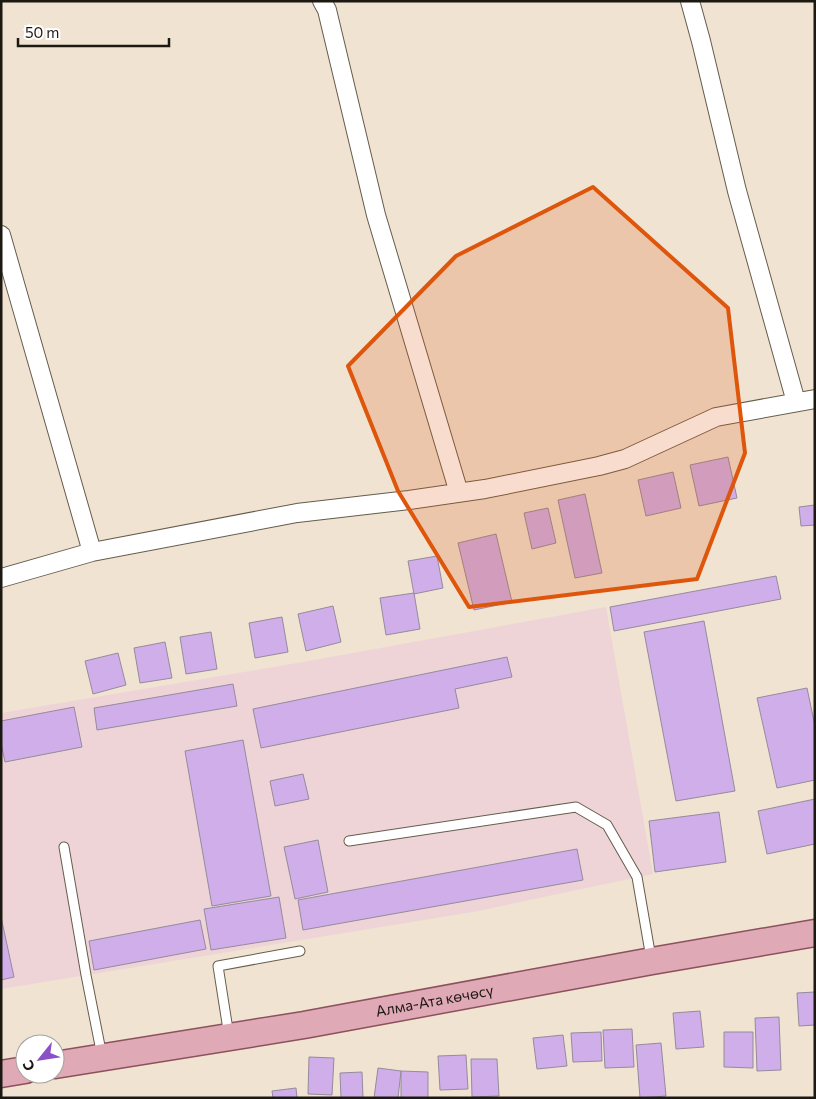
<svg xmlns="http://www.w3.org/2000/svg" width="816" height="1099" viewBox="0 0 816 1099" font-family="Commissioner,sans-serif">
	<rect width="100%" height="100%" fill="#f0e3d2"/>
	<path fill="#eed4d7" d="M606 607 653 874 473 912 1 989V713L303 662Z"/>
	<path fill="#d0aee9" stroke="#948b9b" d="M728 457 737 498 699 506 690 465Z
		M673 472 681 508 646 516 638 480Z
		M585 494 602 573 575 578 558 500Z
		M815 505V525L801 526 799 507Z
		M548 508 556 543 532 549 524 513Z
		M496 534 512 602 474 610 458 543Z
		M437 556 443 588 414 594 408 561Z
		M776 576 781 599 614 631 610 607Z
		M414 593 420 629 386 635 380 598Z
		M333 606 341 642 306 651 298 614Z
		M282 617 288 652 255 658 249 623Z
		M704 621 735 791 676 801 644 632Z
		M211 632 217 669 186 674 180 637Z
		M165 642 172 678 140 683 134 648Z
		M118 653 126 685 93 694 85 661Z
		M507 657 512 677 455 689 459 708 261 748 253 709Z
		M233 684 237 706 97 730 94 708Z
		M807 688 815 726V780L777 788 757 698Z
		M74 707 82 747 5 762 1 743V721Z
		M243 740 271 896 212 906 185 751Z
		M303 774 309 799 275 806 270 781Z
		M815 799V844L767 854 758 811Z
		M719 812 726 862 655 872 649 821Z
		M318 840 328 892 295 899 284 847Z
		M577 849 583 880 303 930 298 900Z
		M279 897 286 938 211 950 204 909Z
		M1 917 14 977 1 980Z
		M200 920 206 949 94 970 89 941Z
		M815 992V1025L799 1026 797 993Z
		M700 1011 704 1047 676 1049 673 1013Z
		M779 1017 781 1070 757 1071 755 1018Z
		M632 1029 634 1067 605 1068 603 1030Z
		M601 1032 602 1061 573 1062 571 1033Z
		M724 1032H753V1068L724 1067Z
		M563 1035 567 1066 537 1069 533 1038Z
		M661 1043 666 1096 640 1098 636 1045Z
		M466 1055 468 1089 440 1090 438 1056Z
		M309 1057 334 1058 332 1095 308 1094Z
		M471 1059H497L499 1096 472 1097Z
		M378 1068 401 1071 398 1098H374Z
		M401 1071 428 1072V1098H401Z
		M362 1072 363 1098H341L340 1073Z
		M296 1088 297 1098H273L272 1091Z"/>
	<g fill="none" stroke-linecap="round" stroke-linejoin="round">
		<defs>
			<path id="lane" d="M349 841 576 807 607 825 637 877 651 958
				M64 847 86 975 102 1056
				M229 1036 218 966 300 951"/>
			<path id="street" d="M322 1 327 10 376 215 459 493
				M690 1 701 41 737 191 796 402
				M1 235 92 552 1 578
				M92 552 297 513 409 500 485 489 599 466 625 459 716 417 815 399"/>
			<g id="primary">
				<path id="s1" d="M55 1065 304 1025 652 961 815 933"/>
				<path d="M1 1074 25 1070"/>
			</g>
		</defs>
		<use href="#lane" stroke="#665c4d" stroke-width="11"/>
		<use href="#street" stroke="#665c4d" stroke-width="20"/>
		<use href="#primary" stroke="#8c515c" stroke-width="29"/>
		<use href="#lane" stroke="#fff" stroke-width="9"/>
		<use href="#street" stroke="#fff" stroke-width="18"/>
		<use href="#primary" stroke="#dfa9b5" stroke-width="26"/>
	</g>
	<path fill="#de560c" fill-opacity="0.2" stroke="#de560c" stroke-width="4" stroke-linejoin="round" d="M593 187 728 308 745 453 697 579 469 607 398 491 348 366 456 256Z"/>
	<g text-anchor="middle" stroke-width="4" stroke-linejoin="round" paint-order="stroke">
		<g font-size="15" fill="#1c1812" stroke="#fff">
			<text dy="5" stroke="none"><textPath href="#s1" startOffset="385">Алма-Ата көчөсү</textPath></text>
		</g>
	</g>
	<rect width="816" height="1099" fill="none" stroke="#1c1812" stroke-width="5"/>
	<g transform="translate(40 1059) rotate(240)"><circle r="24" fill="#ffffff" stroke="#a4a3a0"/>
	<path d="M0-4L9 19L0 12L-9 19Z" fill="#8c50c6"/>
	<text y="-8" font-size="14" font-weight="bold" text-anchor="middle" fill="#1c1812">С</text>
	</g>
	<path d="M18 38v8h151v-8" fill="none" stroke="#1c1812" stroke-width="2.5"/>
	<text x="25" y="38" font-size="15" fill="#1c1812" stroke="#ffffff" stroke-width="4" paint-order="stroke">50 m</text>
</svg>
